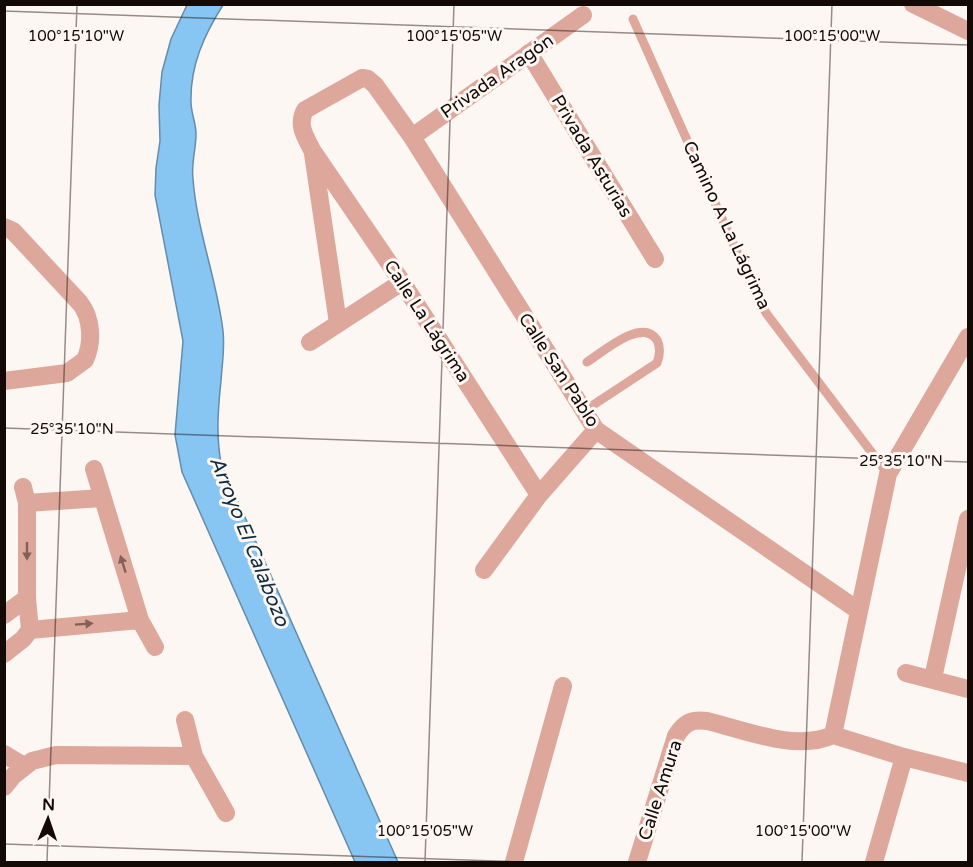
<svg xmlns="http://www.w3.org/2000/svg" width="973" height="867" viewBox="0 0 973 867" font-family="'Varela Round',sans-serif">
	<rect width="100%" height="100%" fill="#fdf7f3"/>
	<path fill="#87c5f2" stroke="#648dab" stroke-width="1.5" d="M187 5H223C204 35 190 66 191 102 191 113 196 123 196 134 196 149 191 164 193 179 197 231 217 280 223 331 225 348 222 364 221 381 218 409 216 435 221 463L398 862H355L182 472 175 435 183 341 155 195 156 168 160 141 159 105 162 72 171 39Z"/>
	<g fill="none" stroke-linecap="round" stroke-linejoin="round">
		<path stroke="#dea79b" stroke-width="9" d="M633 19 753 288 766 313 888 474
			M584 411 657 363C660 355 661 348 657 340 642 317 603 352 587 362"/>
		<path stroke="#dea79b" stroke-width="18" d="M913 4 968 31
			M529 53 655 259
			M412 137 583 15
			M313 154 338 323
			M4 227 13 231 80 303C92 318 93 343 85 360L67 373 4 381
			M310 342 402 282
			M94 469 140 620 155 647
			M539 495 402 282 312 150C305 136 297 125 305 110L362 78 368 79 375 85 412 137 596 430 859 611
			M27 503 102 498
			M484 570 539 495 596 430
			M4 615 27 598
			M30 630 140 620
			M4 654 23 639 30 630 27 598V503L23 487
			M906 673 968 689
			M933 678 968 519
			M185 720 194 756 226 813
			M833 735 904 757 968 773
			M4 754 24 766
			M4 787 13 776 32 761 56 755 194 756
			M514 862 563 686
			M637 862 676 736C684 723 691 719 707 721 745 730 796 752 833 735L888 474 968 337
			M874 862 904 757"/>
	</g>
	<defs><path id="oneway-solid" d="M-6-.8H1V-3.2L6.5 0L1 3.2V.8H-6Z" transform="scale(1.5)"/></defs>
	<g fill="#836058">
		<use href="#oneway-solid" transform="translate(27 551) rotate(90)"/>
		<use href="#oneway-solid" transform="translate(123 564) rotate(-107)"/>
		<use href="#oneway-solid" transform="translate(84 624) rotate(-4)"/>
	</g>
	<path fill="none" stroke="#140a05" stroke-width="1.5" stroke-opacity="0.45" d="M4 11 968 45M4 428 968 462M4 844 521 862M47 862 77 4M425 862 454 4M802 862 832 4"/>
	<g text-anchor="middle" stroke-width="6" stroke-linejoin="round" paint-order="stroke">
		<g font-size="18" fill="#140a05" stroke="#fdf7f3">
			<text transform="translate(497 76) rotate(-35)" y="6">Privada Aragón</text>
			<text transform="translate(592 156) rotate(59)" y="6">Privada Asturias</text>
			<text transform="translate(727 225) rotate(65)" y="6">Camino A La Lágrima</text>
			<text transform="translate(427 321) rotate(57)" y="6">Calle La Lágrima</text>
			<text transform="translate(559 370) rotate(57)" y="6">Calle San Pablo</text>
			<text transform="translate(660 790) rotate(-72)" y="6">Calle Amura</text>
		</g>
		<g font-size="20" font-style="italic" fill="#122d40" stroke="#fdf7f3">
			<text transform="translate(250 541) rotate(68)" y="7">Arroyo El Calabozo</text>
		</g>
	</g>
	<g font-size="15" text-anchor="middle" fill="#140a05" stroke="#fdf7f3" stroke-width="6" stroke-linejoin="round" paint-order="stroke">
		<text x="76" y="41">100°15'10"W</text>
		<text x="454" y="41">100°15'05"W</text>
		<text x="832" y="41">100°15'00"W</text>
		<text x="72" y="434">25°35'10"N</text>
		<text x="901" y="466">25°35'10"N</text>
		<text x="425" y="836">100°15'05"W</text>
		<text x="803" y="836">100°15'00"W</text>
	</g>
	<rect width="973" height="867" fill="none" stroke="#140a05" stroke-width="12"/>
	<g transform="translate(48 819) rotate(2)" stroke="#fdf7f3" stroke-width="4.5" paint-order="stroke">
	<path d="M0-4.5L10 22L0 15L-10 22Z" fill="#140a05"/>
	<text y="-9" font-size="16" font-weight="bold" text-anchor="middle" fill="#140a05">N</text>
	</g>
</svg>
